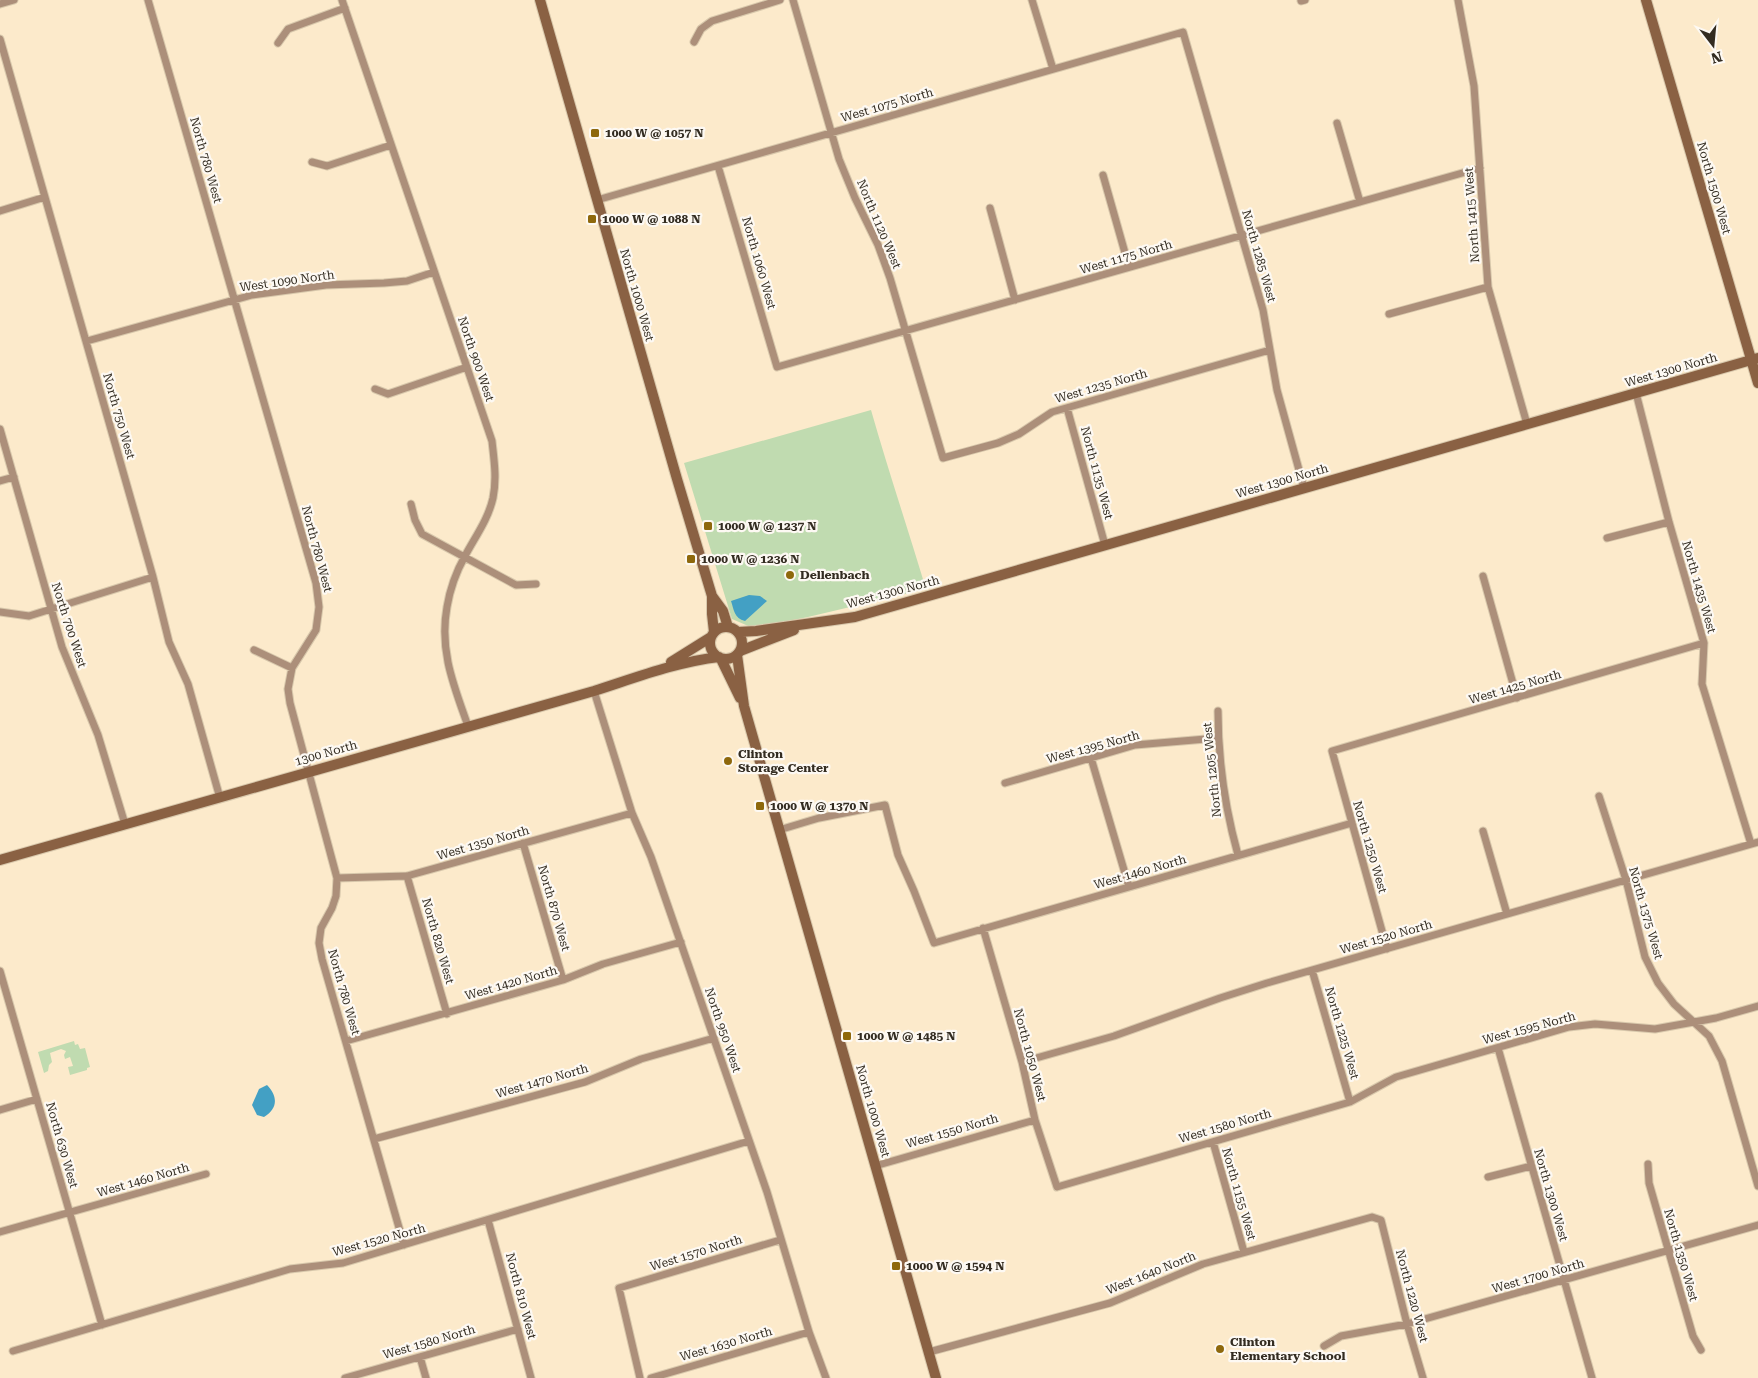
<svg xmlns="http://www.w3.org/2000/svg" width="1758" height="1378" viewBox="0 0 1758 1378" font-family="'Roboto Serif',serif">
	<rect width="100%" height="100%" fill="#fceacb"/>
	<path fill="#c0dbb0" d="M871 410C888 470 908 529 926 589L808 617 753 628 732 619 684 463Z
		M74 1041 75 1045 78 1044 80 1049 85 1048 90 1067 87 1068V1070L70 1075 68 1067 73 1066 70 1057 65 1059 64 1055 66 1051 61 1049 50 1053 52 1062 49 1065 48 1071 44 1073 38 1052Z"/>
	<path fill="#43a0c4" d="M749 595 760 596 767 601 745 621C734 618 734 610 731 601Z
		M267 1085C278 1096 278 1109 264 1117L257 1115 252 1105 259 1089Z"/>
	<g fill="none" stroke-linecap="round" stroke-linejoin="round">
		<defs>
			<path id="street" d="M148 0 316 583 319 607 316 630 292 668 288 689 290 703 337 878 336 896 332 908 321 928 319 943 322 959 404 1245
				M342 0 492 441C494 460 497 478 493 498 488 520 475 537 465 556 456 572 450 589 447 607 439 651 454 686 468 726
				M793 0 839 159 855 198 878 245 890 278 943 458 998 443 1019 434 1052 412 1270 350
				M1032 0 1053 69
				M1458 0 1474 86 1488 287 1527 424
				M1301 1 1305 0
				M0 4 14 0
				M0 39 153 577 169 642 188 684 220 798
				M694 42 701 29 712 21 780 0
				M278 43 288 29 345 8
				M1337 123 1360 202
				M312 162 327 166 391 145
				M718 166 777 367 1480 168
				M1103 175 1129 267
				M597 200 1183 32 1263 310 1277 390 1304 488
				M990 208 1015 300
				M0 211 45 197
				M1389 314 1488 287
				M87 341 252 295 326 285 384 283 407 281 434 272
				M375 389 388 394 467 367
				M1636 393 1669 522 1704 643 1702 684 1751 844
				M1067 408 1105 545
				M0 429 62 647 98 735 125 824
				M0 481 14 477
				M411 504 415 520 422 534 516 585 536 584
				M1607 538 1669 522
				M1483 576 1517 698
				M0 612 29 616 153 577
				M254 650 292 668
				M594 691 632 813 651 857 767 1192 809 1332 826 1378
				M1218 711C1218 760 1225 808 1238 855
				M1091 758 1129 887
				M1005 783 1135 745 1218 738
				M1599 796 1626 880 1645 957 1658 983 1674 1004 1709 1036 1722 1061 1758 1186
				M779 830 819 818 885 805 898 855 914 891 934 943 1352 823
				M1483 831 1507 914
				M523 843 563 980
				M407 876 447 1014
				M337 878 407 876 632 813
				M983 928 1022 1062 1035 1120 1057 1187 1350 1102 1396 1077 1569 1027 1595 1024 1655 1029 1716 1018 1758 1006
				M1387 949 1332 751 1704 643
				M1312 970 1350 1102
				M0 971 102 1325
				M346 1041 563 980 603 964 681 942
				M1498 1048 1592 1378
				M1022 1062 1114 1036 1220 998 1267 983 1758 842
				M0 1110 37 1099
				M374 1139 585 1082 641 1059 714 1038
				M1213 1142 1244 1252
				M1648 1164 1649 1183 1693 1336 1701 1350
				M875 1166 1035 1120
				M1488 1177 1531 1166
				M488 1220 531 1378
				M0 1232 206 1174
				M1324 1346 1341 1336 1407 1324 1758 1225
				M13 1351 290 1269 343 1263 749 1141
				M929 1352 1110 1303 1203 1264 1372 1217 1381 1220 1407 1324 1423 1378
				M420 1357 426 1378
				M345 1378 518 1329
				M640 1378 619 1288 780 1240
				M651 1378 809 1332"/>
			<path id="secondary" d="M540 0 677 479 712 596 723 611 728 627
				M1646 0 1758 383
				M712 596V614L714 632
				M710 643a16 16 0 1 1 32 0a16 16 0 1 1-32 0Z
				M738 632 756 631 855 617 1758 358
				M740 651 794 630
				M737 655 744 706 936 1378
				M721 659 740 698
				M671 662 711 637
				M0 860 594 691C635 678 676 662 719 657"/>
		</defs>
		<use href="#street" stroke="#d8c8ac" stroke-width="9"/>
		<use href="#secondary" stroke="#d8c8ac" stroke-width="12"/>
		<use href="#street" stroke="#ac8f7a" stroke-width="7"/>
		<use href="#secondary" stroke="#8a6143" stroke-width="10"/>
	</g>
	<g fill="#8e680c" stroke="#fdf9f3" stroke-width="2">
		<rect x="590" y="128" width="10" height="10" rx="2.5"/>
		<rect x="587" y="214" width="10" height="10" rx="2.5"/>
		<rect x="703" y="521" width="10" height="10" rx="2.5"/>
		<rect x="686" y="554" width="10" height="10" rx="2.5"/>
		<circle cx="790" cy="575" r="5"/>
		<circle cx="728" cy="761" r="5"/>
		<rect x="755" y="801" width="10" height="10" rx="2.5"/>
		<rect x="842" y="1031" width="10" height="10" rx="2.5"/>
		<rect x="891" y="1261" width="10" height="10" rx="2.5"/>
		<circle cx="1220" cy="1349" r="5"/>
	</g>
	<g text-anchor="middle" stroke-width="4.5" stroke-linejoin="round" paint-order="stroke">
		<g font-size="12" fill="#332c21" stroke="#fdf9f3">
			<text transform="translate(887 105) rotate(-16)" y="4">West 1075 North</text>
			<text transform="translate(206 160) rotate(74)" y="4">North 780 West</text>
			<text transform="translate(1714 188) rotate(74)" y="4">North 1500 West</text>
			<text transform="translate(1472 215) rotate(-94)" y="4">North 1415 West</text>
			<text transform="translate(879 224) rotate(67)" y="4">North 1120 West</text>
			<text transform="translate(1259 256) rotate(74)" y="4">North 1285 West</text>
			<text transform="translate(1126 257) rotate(-16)" y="4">West 1175 North</text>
			<text transform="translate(759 263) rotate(74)" y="4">North 1060 West</text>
			<text transform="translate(287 281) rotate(-8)" y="4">West 1090 North</text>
			<text transform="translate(637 295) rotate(74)" y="4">North 1000 West</text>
			<text transform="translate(476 359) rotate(71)" y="4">North 900 West</text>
			<text transform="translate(1671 370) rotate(-16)" y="4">West 1300 North</text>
			<text transform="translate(1101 386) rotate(-16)" y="4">West 1235 North</text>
			<text transform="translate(119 416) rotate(74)" y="4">North 750 West</text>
			<text transform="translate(1097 473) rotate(75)" y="4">North 1135 West</text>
			<text transform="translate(1282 481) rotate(-16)" y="4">West 1300 North</text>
			<text transform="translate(317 549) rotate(75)" y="4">North 780 West</text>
			<text transform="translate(1699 587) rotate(74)" y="4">North 1435 West</text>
			<text transform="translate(893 592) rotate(-15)" y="4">West 1300 North</text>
			<text transform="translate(69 625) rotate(72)" y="4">North 700 West</text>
			<text transform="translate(1515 687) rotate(-16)" y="4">West 1425 North</text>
			<text transform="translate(1093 747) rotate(-15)" y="4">West 1395 North</text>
			<text transform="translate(326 753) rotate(-16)" y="4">1300 North</text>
			<text transform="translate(1212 770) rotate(-96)" y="4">North 1205 West</text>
			<text transform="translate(483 843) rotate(-16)" y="4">West 1350 North</text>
			<text transform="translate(1370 847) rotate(74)" y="4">North 1250 West</text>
			<text transform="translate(1140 872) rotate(-16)" y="4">West 1460 North</text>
			<text transform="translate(554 908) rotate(74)" y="4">North 870 West</text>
			<text transform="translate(1646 913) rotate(74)" y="4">North 1375 West</text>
			<text transform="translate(1386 937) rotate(-16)" y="4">West 1520 North</text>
			<text transform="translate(438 941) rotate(74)" y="4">North 820 West</text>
			<text transform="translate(511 983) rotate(-16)" y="4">West 1420 North</text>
			<text transform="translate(344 992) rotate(74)" y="4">North 780 West</text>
			<text transform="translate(1529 1028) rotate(-15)" y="4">West 1595 North</text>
			<text transform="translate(723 1030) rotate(71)" y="4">North 950 West</text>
			<text transform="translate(1342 1033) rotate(74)" y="4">North 1225 West</text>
			<text transform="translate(1030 1055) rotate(75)" y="4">North 1050 West</text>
			<text transform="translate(542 1081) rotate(-16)" y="4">West 1470 North</text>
			<text transform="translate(873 1111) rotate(74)" y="4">North 1000 West</text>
			<text transform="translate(1225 1126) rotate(-16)" y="4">West 1580 North</text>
			<text transform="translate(952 1131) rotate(-16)" y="4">West 1550 North</text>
			<text transform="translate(62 1145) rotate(74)" y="4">North 630 West</text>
			<text transform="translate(143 1180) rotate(-16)" y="4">West 1460 North</text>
			<text transform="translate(1239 1194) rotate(74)" y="4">North 1155 West</text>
			<text transform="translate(1551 1195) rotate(74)" y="4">North 1300 West</text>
			<text transform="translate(379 1240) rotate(-15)" y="4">West 1520 North</text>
			<text transform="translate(696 1253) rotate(-17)" y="4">West 1570 North</text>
			<text transform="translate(1681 1255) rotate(74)" y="4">North 1350 West</text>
			<text transform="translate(1151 1273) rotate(-22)" y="4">West 1640 North</text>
			<text transform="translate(1538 1276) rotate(-16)" y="4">West 1700 North</text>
			<text transform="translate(521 1296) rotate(75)" y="4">North 810 West</text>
			<text transform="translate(1412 1296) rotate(75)" y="4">North 1220 West</text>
			<text transform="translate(429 1342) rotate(-16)" y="4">West 1580 North</text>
			<text transform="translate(726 1344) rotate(-16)" y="4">West 1630 North</text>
		</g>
		<g font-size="12" font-weight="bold" fill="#332c21" stroke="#fdf9f3" text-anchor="start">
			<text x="605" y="137">1000 W @ 1057 N</text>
			<text x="602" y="223">1000 W @ 1088 N</text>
			<text x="718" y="530">1000 W @ 1237 N</text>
			<text x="701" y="563">1000 W @ 1236 N</text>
			<text x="800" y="579">Dellenbach</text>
			<text x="738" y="758">Clinton<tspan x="738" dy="14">Storage Center</tspan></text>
			<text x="770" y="810">1000 W @ 1370 N</text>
			<text x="857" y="1040">1000 W @ 1485 N</text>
			<text x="906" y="1270">1000 W @ 1594 N</text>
			<text x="1230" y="1346">Clinton<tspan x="1230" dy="14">Elementary School</tspan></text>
		</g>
	</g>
	<g transform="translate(1713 45) rotate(164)" stroke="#fdf9f3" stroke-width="4" paint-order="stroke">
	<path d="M0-4L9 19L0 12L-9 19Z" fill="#332c21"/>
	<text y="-8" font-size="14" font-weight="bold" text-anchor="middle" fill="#332c21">N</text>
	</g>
</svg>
